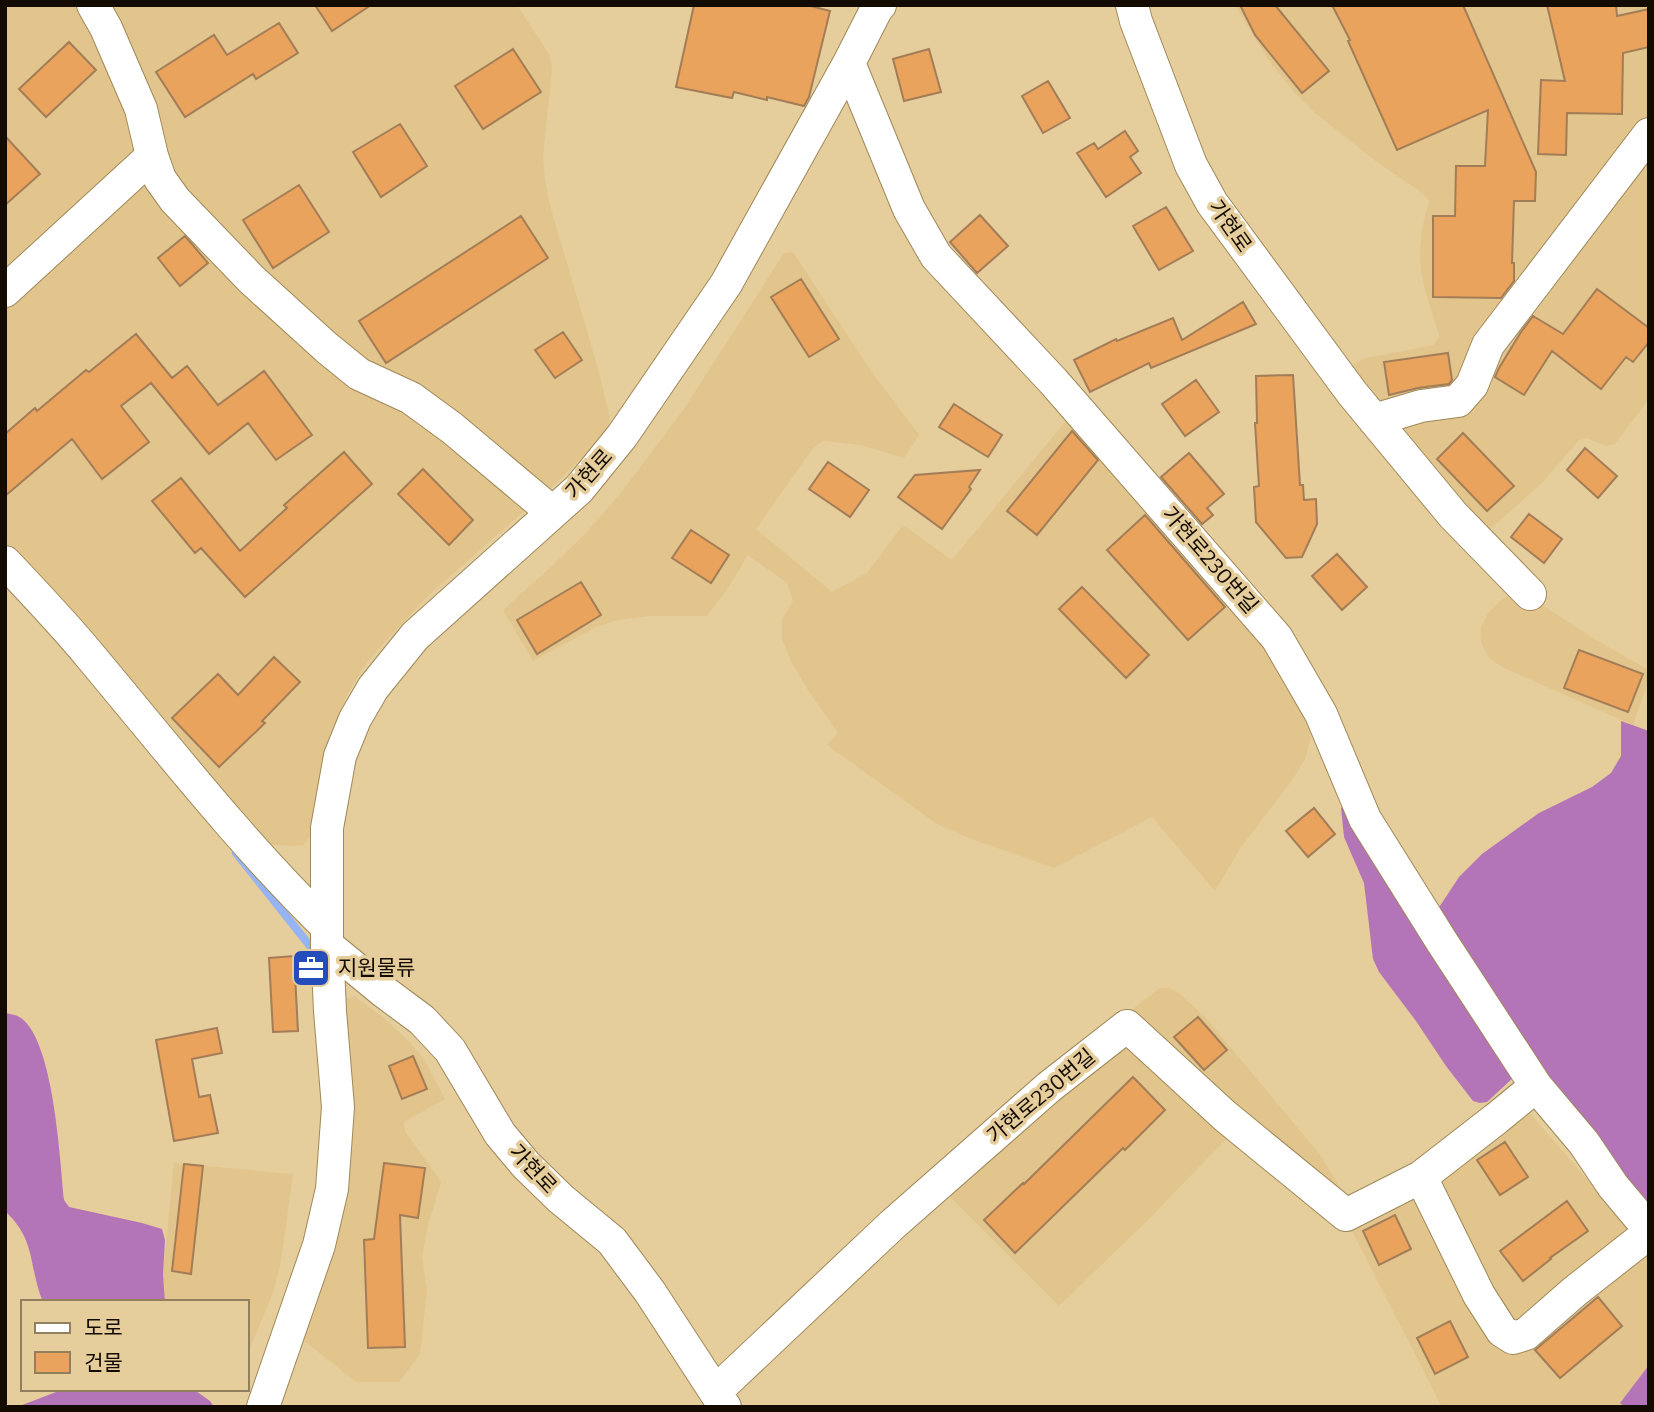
<svg xmlns="http://www.w3.org/2000/svg" width="1654" height="1412" viewBox="0 0 1654 1412" font-family="Bitter,'Noto Sans KR',serif">
	<rect width="100%" height="100%" fill="#e5cd9c"/>
	<path fill="#e1c58c" d="M5 5H517L549 54 552 68 543 157 545 179 549 202 599 372 610 419 606 432 593 447 557 482 430 594 393 633 367 662 349 691 330 735 321 766 311 834 304 845 293 846 273 845 254 833 5 541Z
		M1235 5H1649V399L1615 444 1607 446 1586 438 1579 440 1543 482 1487 532 1352 372 1354 364 1366 358 1434 345 1439 336 1425 290 1421 271 1420 252 1422 229 1429 201 1421 192 1377 162 1315 113 1294 92 1270 62Z
		M793 252 871 371 919 435 904 458 861 445 823 441 813 448 756 529 832 592 867 573 903 525 952 560 1073 412 1260 626 1311 722 1310 741 1305 759 1293 779 1241 847 1215 891 1152 817 1054 868 969 838 937 824 827 745 838 733 808 690 791 661 782 639V619L793 601 787 583 748 555 726 591 707 616H650L618 620 596 627 533 661 503 610 551 567 583 536 620 494 684 409 784 253Z
		M1514 592 1539 603 1596 640 1649 670V679L1633 725 1502 667 1489 658 1481 642V627L1488 613 1501 600Z
		M1160 988H1169L1179 993 1206 1018 1321 1156 1349 1202 1230 1135 1147 1221 1059 1306 931 1178 1038 1083Z
		M354 996 385 1019 410 1042 425 1061 445 1099 404 1122 405 1131 441 1182 428 1225 422 1256 427 1290 420 1354 399 1382H356L301 1338 346 1194 351 1147 352 1110 350 1063 345 1000Z
		M1527 1110 1649 1251V1365L1621 1402 1625 1407H1442L1348 1223Z
		M174 1163 293 1174 281 1261 273 1293 247 1355V1302H165L163 1275Z"/>
	<path fill="#b474b8" d="M1621 721 1649 731V1214L1531 1061 1487 1102 1480 1103 1473 1101 1446 1066 1416 1021 1379 972 1373 959 1364 883 1344 837 1341 808 1345 805 1438 909 1459 877 1482 854 1539 813 1592 787 1611 773 1621 756Z
		M5 1013C10 1014 17 1015 21 1018 54 1042 60 1160 64 1200L69 1207 142 1223 162 1229 165 1240 163 1275 165 1302H43C28 1266 37 1241 5 1211Z
		M1649 1365V1407H1625L1620 1403Z
		M64 1389H193L210 1401 214 1407H17Z"/>
	<g fill="none" stroke-linecap="round" stroke-linejoin="round">
		<path stroke="#96b4f3" stroke-width="8" d="M236 853 310 946"/>
	</g>
	<path fill="#e9a35c" stroke="#a37d58" stroke-width="2" d="M315 5H371L332 31Z
		M694 5H807L830 11 809 97 804 106 767 97V100L734 92 732 98 676 87Z
		M1240 5H1275L1329 71 1302 93 1255 35Z
		M1332 5H1463L1536 172 1535 201H1514L1512 263H1514V281L1501 298 1433 297V216H1455L1456 166H1485L1488 110 1397 150 1348 41 1350 40Z
		M1547 5H1616L1617 16 1649 9V47L1623 53 1622 114 1567 113 1566 155 1538 154 1541 80 1565 81Z
		M279 23 298 53 256 79 253 74 185 117 156 72 214 35 227 55Z
		M69 42 96 70 46 117 19 89Z
		M513 49 541 92 483 129 455 86Z
		M929 49 941 92 904 101 893 59Z
		M1048 81 1070 118 1043 133 1022 96Z
		M400 124 427 166 381 197 353 152Z
		M1125 131 1138 151 1130 157 1141 173 1106 197 1077 153 1094 143 1098 149Z
		M5 136 40 174 5 205Z
		M299 185 329 232 273 268 243 220Z
		M1166 207 1193 251 1159 270 1133 226Z
		M980 215 1008 246 977 273 950 242Z
		M521 216 548 258 386 363 359 321Z
		M185 236 208 263 180 286 158 258Z
		M801 279 839 339 809 357 771 297Z
		M1597 289 1649 328V342L1633 362 1626 357 1601 389 1552 351 1524 395 1495 377 1499 368 1521 332 1533 316 1563 334Z
		M1243 302 1256 324 1151 368 1149 363 1090 392 1074 360 1116 339 1117 341 1173 318 1182 340Z
		M563 332 582 360 555 378 535 350Z
		M136 334 172 378 187 366 218 405 264 371 312 435 276 460 248 423 209 454 151 383 121 406 149 442 102 479 72 439 5 496V434L35 408 37 411 86 370 89 372Z
		M1448 353 1452 380 1449 384 1418 388 1389 395 1384 362Z
		M1293 375 1300 485H1303L1304 500 1316 499 1317 524 1302 557 1286 558 1256 522 1254 487 1259 486 1255 423H1257L1256 376Z
		M1196 380 1219 412 1185 436 1162 404Z
		M954 404 1002 435 988 457 939 427Z
		M1072 431 1098 460 1037 535 1007 511Z
		M1463 433 1514 486 1487 511 1437 459Z
		M1585 448 1617 476 1598 498 1567 470Z
		M344 452 372 484 245 597 201 548 195 553 152 501 181 478 240 551 287 508 284 505Z
		M1189 453 1224 494 1207 508 1213 515 1202 524 1161 477Z
		M828 462 869 490 850 517 809 489Z
		M423 469 473 520 449 545 398 494Z
		M980 470 969 487 971 489 942 529 898 497 915 475Z
		M1529 514 1562 539 1544 563 1511 537Z
		M1145 515 1225 607 1188 640 1107 550Z
		M691 530 729 555 711 583 672 558Z
		M1337 554 1367 587 1342 610 1312 576Z
		M581 582 601 615 537 654 517 620Z
		M1082 587 1149 655 1126 678 1059 609Z
		M1579 650 1643 674 1628 712 1564 688Z
		M274 657 300 682 262 721 265 723 219 767 172 718 218 674 238 695Z
		M1314 808 1335 834 1308 857 1286 831Z
		M294 956 298 1031 273 1032 269 958Z
		M1198 1017 1227 1050 1204 1070 1174 1037Z
		M217 1028 222 1053 192 1059 199 1097 210 1095 218 1133 174 1141 156 1040Z
		M413 1056 427 1089 402 1099 389 1066Z
		M1133 1077 1165 1110 1125 1150 1123 1148 1015 1253 984 1220 1023 1183 1024 1184Z
		M1505 1142 1528 1177 1500 1195 1477 1160Z
		M384 1163 425 1168 418 1218 400 1215 405 1347 368 1348 364 1240 374 1239Z
		M184 1164 203 1166 191 1274 172 1271Z
		M1567 1201 1588 1231 1550 1258 1551 1259 1523 1281 1500 1251Z
		M1395 1215 1411 1249 1379 1265 1363 1231Z
		M1598 1297 1622 1326 1560 1378 1535 1350Z
		M1450 1321 1468 1357 1435 1374 1417 1338Z"/>
	<g fill="none" stroke-linecap="round" stroke-linejoin="round">
		<defs>
			<path id="minor" d="M93 5 106 28 141 109 152 156 160 179 175 200 251 279 327 348 359 374 411 398 452 428 552 512
				M1132 5 1136 21 1191 165 1212 203 1352 393 1453 515 1530 594
				M849 63 909 209 936 256 1053 381 1277 638 1321 714 1365 819 1442 942 1536 1086 1584 1143 1613 1186 1649 1229
				M5 291 152 156
				M1374 420 1421 406 1458 401 1472 385 1488 345 1649 134
				M5 562C34 593 64 624 91 657 168 749 242 844 327 927
				M327 945 383 991 422 1020 450 1050 500 1134 526 1165 561 1199 612 1241 650 1292 725 1407
				M1421 1177 1479 1295 1502 1331 1513 1338 1526 1334 1574 1292 1649 1233
				M715 1392 892 1225 1049 1087 1127 1026 1225 1116 1346 1215 1421 1177 1497 1118 1536 1086
				M263 1407 319 1245 332 1189 338 1107 330 1011 327 945V828L340 756 355 719 373 688 415 636 579 489 622 436 726 284 849 63 876 10 880 5"/>
		</defs>
		<use href="#minor" stroke="#9f8859" stroke-width="34"/>
		<use href="#minor" stroke="#fff" stroke-width="32"/>
	</g>
	<defs>
		<symbol id="office-square" viewBox="-11 -11 22 22"><rect x="-9" y="-9" width="18" height="18" rx="4" fill="#244cbb" stroke="#e5cd9c"/><path d="M-6-3h4V-5.5h4V-3h4V5H-6ZM-1-4.5V-3h2v-1.5ZM-6 0V1H6V0Z" fill="#fff"/></symbol>
	</defs>
	<g fill-rule="evenodd">
		<use href="#office-square" x="289" y="946" width="44" height="44"/>
	</g>
	<g text-anchor="middle" stroke-width="7" stroke-linejoin="round" paint-order="stroke">
		<g font-size="21" fill="#130a00" stroke="#e5cd9c">
			<text transform="translate(1230 226) rotate(55)" y="7">가현로</text>
			<text transform="translate(589 474) rotate(-48)" y="7">가현로</text>
			<text transform="translate(1210 560) rotate(49)" y="7">가현로230번길</text>
			<text transform="translate(1041 1096) rotate(-40)" y="7">가현로230번길</text>
			<text transform="translate(533 1169) rotate(47)" y="7">가현로</text>
		</g>
		<g font-size="21" fill="#130a00" stroke="#e5cd9c" text-anchor="start">
			<text x="338" y="975">지원물류</text>
		</g>
	</g>
	<rect width="1654" height="1412" fill="none" stroke="#130a00" stroke-width="14"/>
	<rect x="21" y="1300" width="228" height="91" fill="#e5cd9c" stroke="#917f5e" stroke-width="2"/>
	<rect x="35" y="1323" width="35" height="10" fill="#ffffff" stroke="#917f5e" stroke-width="2"/>
	<text x="84" y="1335" font-size="21" fill="#130a00">도로</text>
	<rect x="35" y="1352" width="35" height="21" fill="#e9a35c" stroke="#917f5e" stroke-width="2"/>
	<text x="84" y="1370" font-size="21" fill="#130a00">건물</text>
</svg>
